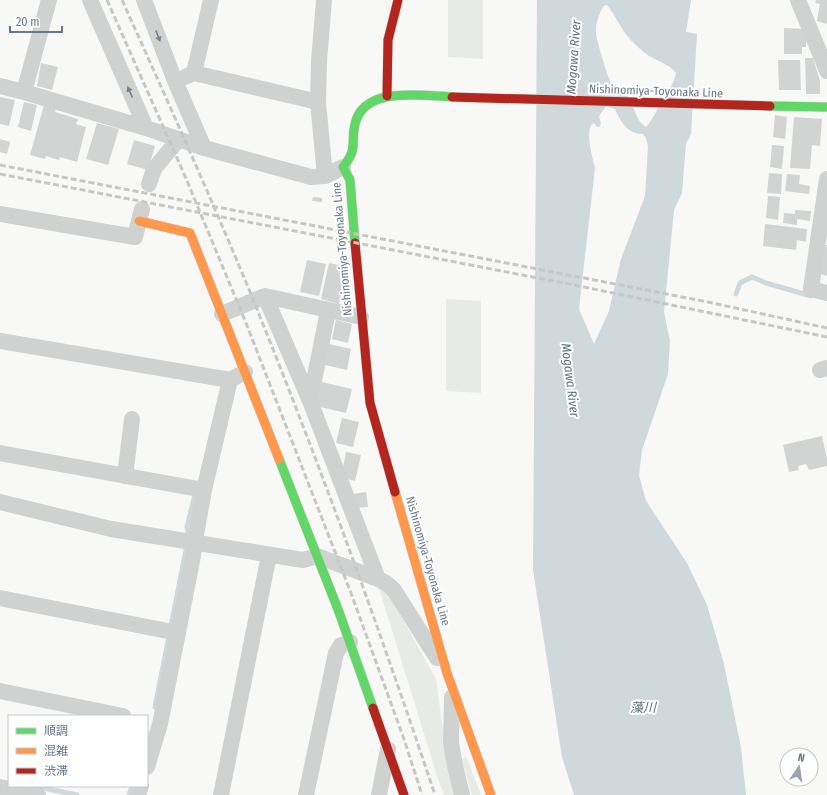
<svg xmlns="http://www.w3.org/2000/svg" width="827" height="795" viewBox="0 0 827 795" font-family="'Fira Sans Condensed','Noto Sans JP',sans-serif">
	<rect width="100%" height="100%" fill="#f8f8f7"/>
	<path fill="#e8ebe5" d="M448 0H483V59L448 57Z
		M446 299 481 301V393L446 391Z
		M378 585 388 593 436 679 445 745 455 795H444L439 782Z
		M466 756 481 795H472L462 760Z"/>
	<path fill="#cfd8da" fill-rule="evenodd" d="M537 0H691L686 32 697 34 691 134 686 144 682 193 674 210 664 312 670 341 668 374 642 450 639 475 646 501 687 563 707 605 724 664 741 748 746 795H574L562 757 533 570ZM605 5H607C617 17 622 33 634 43 639 48 645 54 651 57 660 62 670 65 676 73 674 83 670 88 665 96 658 107 654 118 646 127 636 121 635 109 630 99 626 92 616 89 611 83 608 78 596 39 596 33 595 26 600 9 605 5ZM606 106 615 109C621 122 627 134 643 134L646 138 648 146 645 196 621 259 609 311 594 344 579 309 595 168C592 154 586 138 591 125L594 123 597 127H599L601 124 599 116Z"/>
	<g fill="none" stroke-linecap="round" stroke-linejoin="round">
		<path stroke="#cfd8da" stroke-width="5" d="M736 294 740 283 752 277 766 283 811 296
			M155 707 189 535 187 527 196 491
			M34 786 77 795
			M129 795 132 786"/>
	</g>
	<path fill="#d2d3d3" d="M816 0H827V24L817 21 820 4 815 3Z
		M784 28 806 29V47H802V54H784Z
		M805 58H813L820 81V94H806Z
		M778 60H800L801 90H779Z
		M41 63 58 67 52 90 37 86Z
		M0 97 15 100 9 126 0 124Z
		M24 102 37 105 31 131 18 127Z
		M44 105 56 108 55 112 78 119 76 124 86 127 77 162 60 157 59 160 46 156 45 159 30 155Z
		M775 115 787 117 785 139 773 137Z
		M794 117 822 119 820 146 812 145 810 169 790 168Z
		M97 123 119 129 108 165 86 159Z
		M0 139 10 142 7 154 0 152Z
		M134 140 155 146 148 170 127 164Z
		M772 145 784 146 782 169 770 167Z
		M769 173 782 174 781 194 767 193Z
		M787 174 800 175 799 184 810 186 809 194 785 191Z
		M768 196 780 197 778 220 766 218Z
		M313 197 322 198V202L312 201Z
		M795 210 811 211 810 221 797 219V225L783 223 784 213 795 214Z
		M765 224 807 229 806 242 797 240 796 250 763 246Z
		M825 245H827V276L821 274Z
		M307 260 326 264 319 296 300 292Z
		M329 263 348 267 339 304 321 299Z
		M336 320 352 324 348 343 332 339Z
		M329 344 351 349 347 370 325 365Z
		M322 382 352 389 346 413 316 406Z
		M342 418 359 422 353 447 336 443Z
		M822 436 827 459V466L809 470 806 464 798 466 799 470 789 472 783 445Z
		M346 452 361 455 355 481 341 477Z
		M366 492 368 507 355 508 353 494Z"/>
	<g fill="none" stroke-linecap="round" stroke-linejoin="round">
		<defs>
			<path id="fast" d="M770 106 827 107
				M355 243 350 180 343 167C359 147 350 144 355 124 364 85 422 96 452 97
				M279 459 339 612 373 708"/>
			<path id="slow" d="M139 221 190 233 279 459
				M395 492 447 673 491 795"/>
			<path id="jam" d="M387 96 388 40 398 0
				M452 97 770 106
				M355 243 370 403 395 492
				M373 708 404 795"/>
		</defs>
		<use href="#fast" stroke="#d5d6d7" stroke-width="10"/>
		<use href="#slow" stroke="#d5d6d7" stroke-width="10"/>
		<use href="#jam" stroke="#d5d6d7" stroke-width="10"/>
		<path stroke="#d0d2d2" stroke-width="16" d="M90 0 146 128
			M144 0 175 81 204 148
			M324 0 319 61 318 102 325 176
			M798 0 827 71
			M194 73 318 102
			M185 77 194 73 211 0
			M0 86 24 92 146 128 204 148 311 177 325 176 343 167
			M24 92 49 0
			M827 179 811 289 827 293
			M149 184 154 169 178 140
			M0 214 135 237 142 209
			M265 296 310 401 328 311
			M222 314 265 296 361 317
			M0 341 230 380
			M820 370 827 368
			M310 401 378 579
			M0 453 204 490
			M125 476 132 419
			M0 502 111 529 303 560 317 556 378 579 386 583 394 590 437 658
			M0 598 178 633
			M0 691 123 716
			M452 697 451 743 455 766 462 795
			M147 767 160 724 193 556 195 541 204 490 230 380 245 372
			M0 787 38 795
			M138 795 141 786
			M221 795 269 555
			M306 795 336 653 341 645 350 642
			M379 795 388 749"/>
		<use href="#fast" stroke="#63d668" stroke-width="9"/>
		<use href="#slow" stroke="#ff974d" stroke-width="9"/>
		<use href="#jam" stroke="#b3261e" stroke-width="9"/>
		<path stroke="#c6c8c8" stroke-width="3" stroke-dasharray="6 3" stroke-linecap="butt" d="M107 0 185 176 246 323 351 593 405 742 422 795
			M122 0C165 95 208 191 248 287 316 454 378 624 435 795
			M0 165 708 302 827 328
			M0 174 574 285 827 337"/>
	</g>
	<defs><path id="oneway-solid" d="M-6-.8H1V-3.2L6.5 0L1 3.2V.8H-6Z"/></defs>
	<g fill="#718290">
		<use href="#oneway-solid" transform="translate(158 36) rotate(69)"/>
		<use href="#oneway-solid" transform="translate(130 92) rotate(-114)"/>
	</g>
	<g text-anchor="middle" stroke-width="4" stroke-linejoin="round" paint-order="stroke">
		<g font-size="12" fill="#667989" stroke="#fff">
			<text transform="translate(656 91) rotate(2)" y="4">Nishinomiya-Toyonaka Line</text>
			<text transform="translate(342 249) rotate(-95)" y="4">Nishinomiya-Toyonaka Line</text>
			<text transform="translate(428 561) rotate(74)" y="4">Nishinomiya-Toyonaka Line</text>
		</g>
		<g font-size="13" font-style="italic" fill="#5d747d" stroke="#fff">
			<text transform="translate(573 57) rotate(-86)" y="5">Mogawa River</text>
			<text transform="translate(571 380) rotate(83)" y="5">Mogawa River</text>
			<text x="643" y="712">藻川</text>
		</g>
	</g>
	<rect x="8" y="715" width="140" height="72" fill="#ffffff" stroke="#c2c9d0"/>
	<rect x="16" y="728" width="20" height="6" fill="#63d668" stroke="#c2c9d0"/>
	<text x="44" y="735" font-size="12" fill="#667989">順調</text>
	<rect x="16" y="748" width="20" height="6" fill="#ff974d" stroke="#c2c9d0"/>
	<text x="44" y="755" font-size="12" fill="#667989">混雑</text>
	<rect x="16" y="768" width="20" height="6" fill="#b3261e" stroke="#c2c9d0"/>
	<text x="44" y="775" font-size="12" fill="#667989">渋滞</text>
	<g transform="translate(799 767) rotate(13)"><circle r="19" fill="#ffffff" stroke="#c2c9d0"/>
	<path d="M0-3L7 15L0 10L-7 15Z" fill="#99a5b0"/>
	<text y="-6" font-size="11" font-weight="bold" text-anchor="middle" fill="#667989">N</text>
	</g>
	<path d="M10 26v6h52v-6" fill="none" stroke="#667989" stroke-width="2"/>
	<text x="16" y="26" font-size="12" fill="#667989" stroke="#ffffff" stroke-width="3" paint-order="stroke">20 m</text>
</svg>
